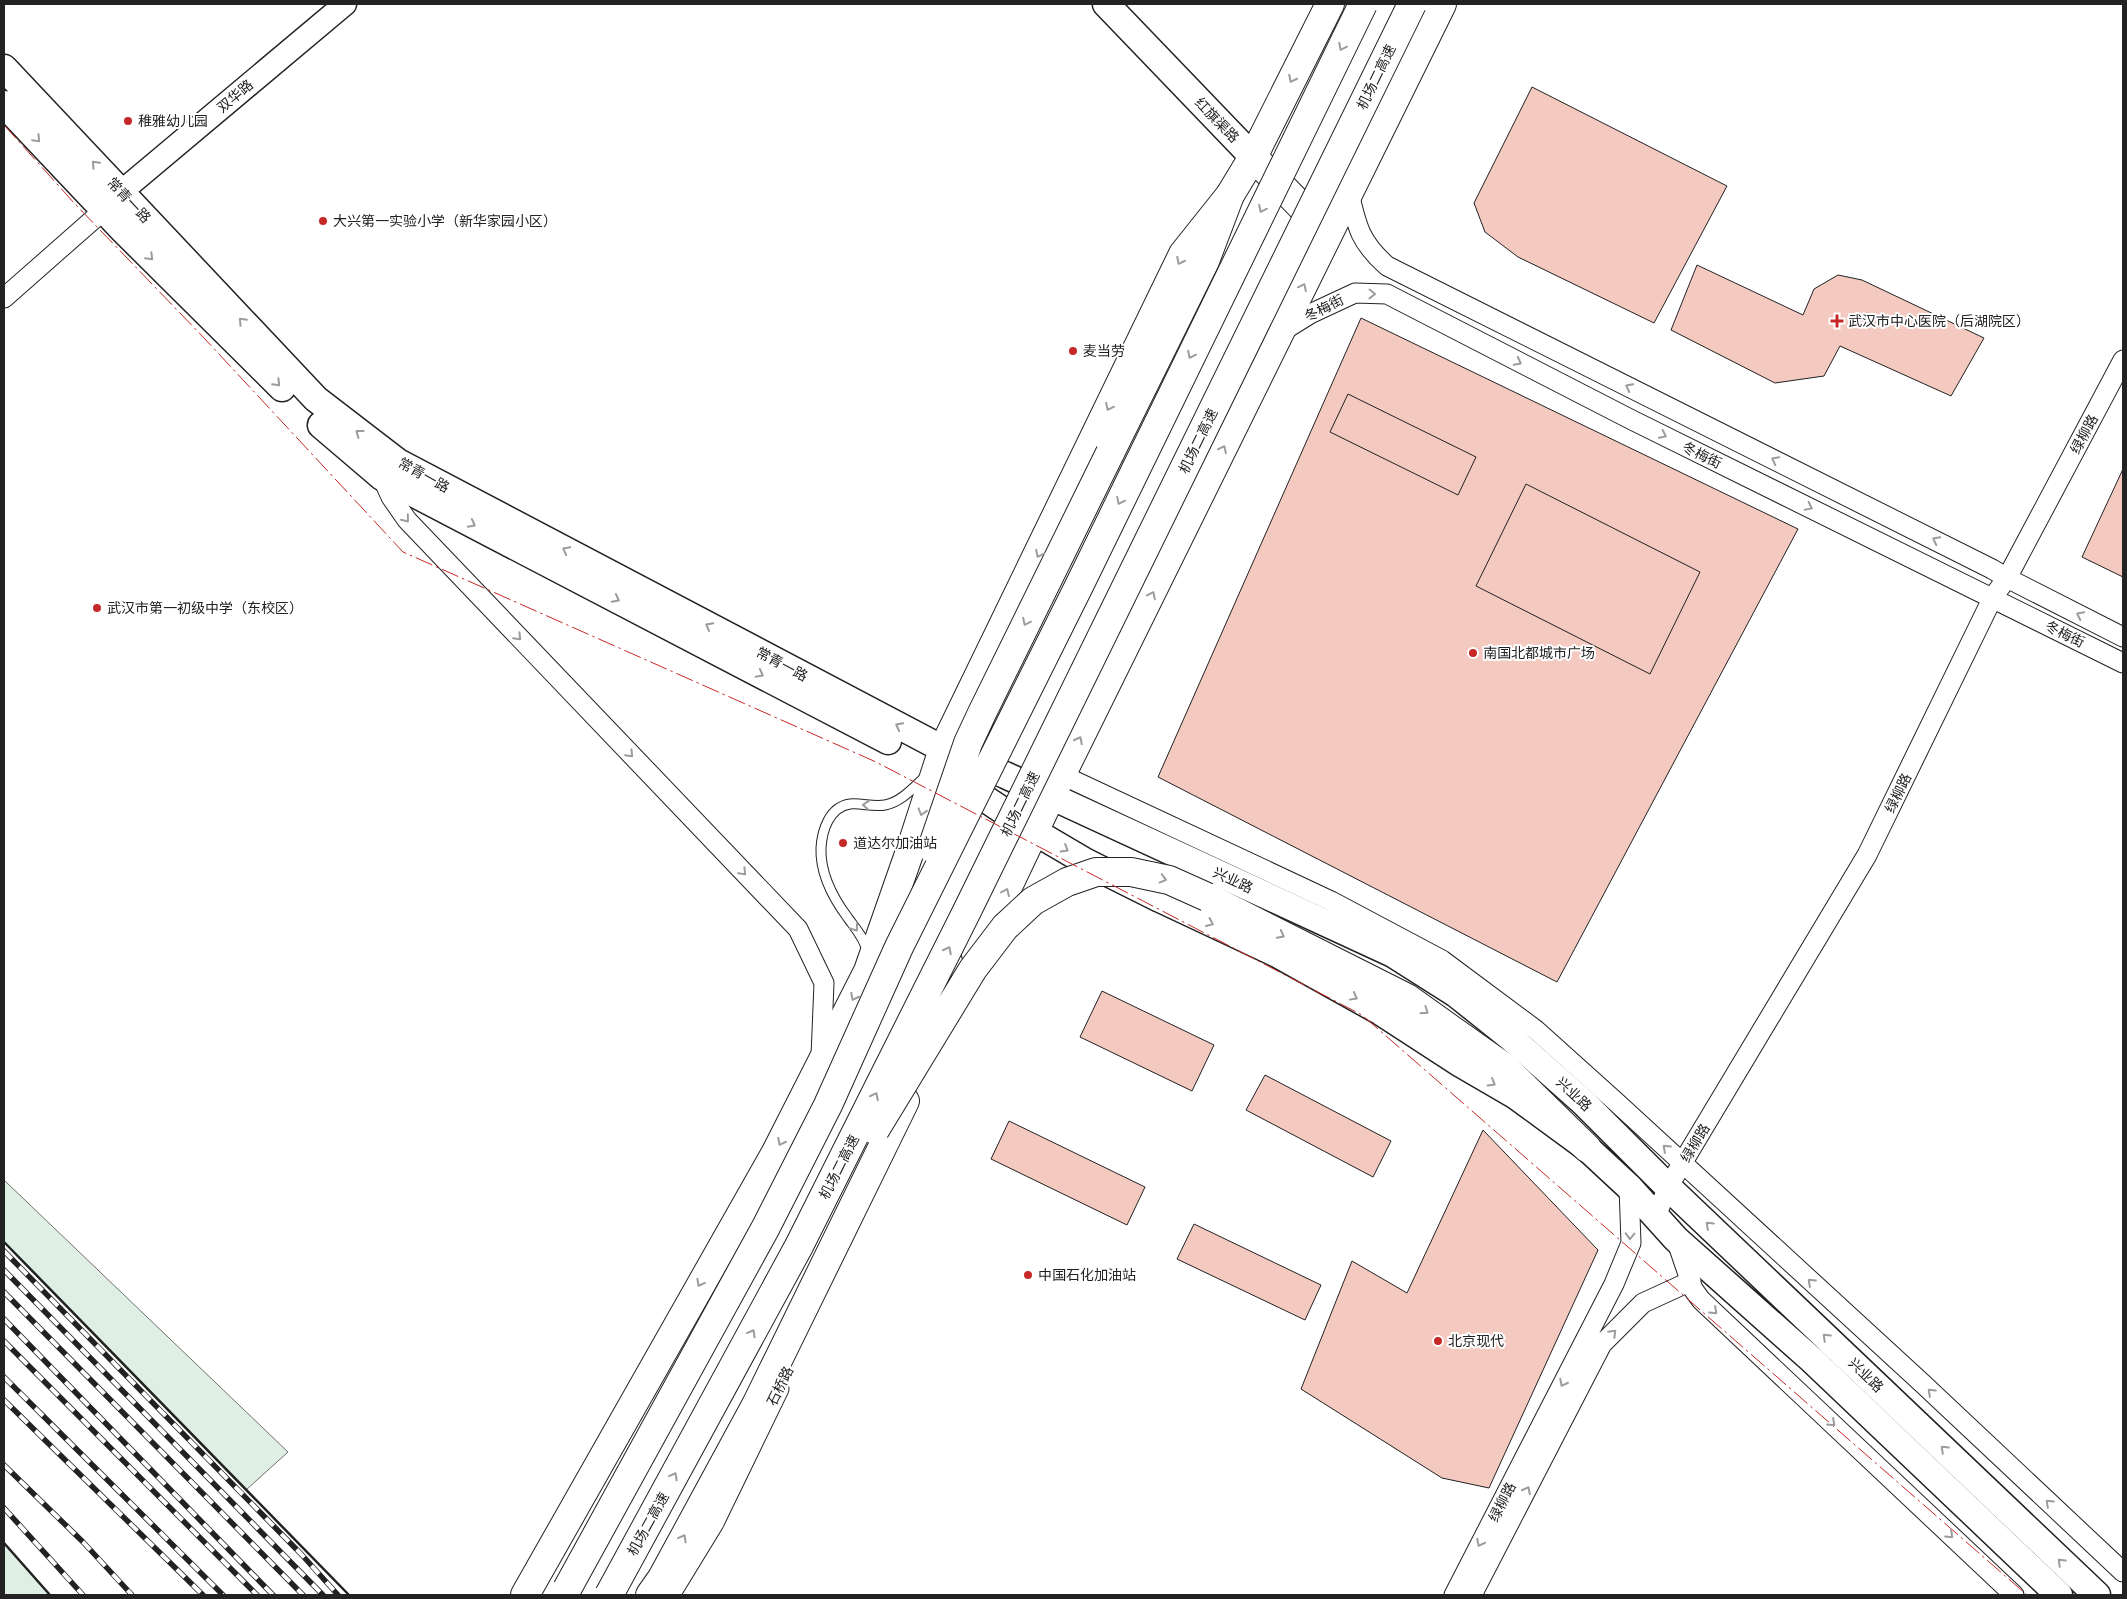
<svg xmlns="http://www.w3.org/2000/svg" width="2127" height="1599" viewBox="0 0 2127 1599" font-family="Montserrat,'Noto Sans SC',sans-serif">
	<rect width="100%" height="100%" fill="#fff"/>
	<path fill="#e0efe3" stroke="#6f6f6f" d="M4 1180 288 1452 246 1490 4 1242Z
		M4 1543 50 1595H4Z"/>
	<path fill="#f3c9c0" stroke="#222" d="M1532 87 1727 186 1654 323 1518 257 1485 232 1474 203Z
		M1697 265 1803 315 1814 289 1838 275 1862 280 1984 338 1951 396 1840 346 1824 376 1775 383 1671 330Z
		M1361 318 1798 529 1557 982 1158 777Z
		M1348 394 1476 457 1458 495 1330 432Z
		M2123 469V577L2082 557Z
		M1526 484 1700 572 1650 674 1476 586Z
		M1102 991 1214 1045 1192 1091 1080 1037Z
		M1265 1075 1391 1141 1373 1177 1246 1110Z
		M1009 1121 1145 1187 1127 1225 991 1159Z
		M1483 1130 1598 1250 1489 1488 1442 1478 1301 1389 1352 1261 1407 1293Z
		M1194 1224 1321 1285 1305 1320 1177 1259Z"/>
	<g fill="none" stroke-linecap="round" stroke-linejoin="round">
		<defs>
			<path id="service" d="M867 951C865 939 855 928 848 918 833 898 820 874 821 848 822 831 829 807 850 804 862 803 873 807 885 805 901 802 913 788 925 777"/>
			<path id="minor" d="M1349 193C1357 227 1360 242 1387 266L1992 569 2007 578 2123 637
				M4 298 104 210
				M1281 332 1310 314 1355 293 1387 294 1632 420 2123 663
				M382 477 391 497 407 520 798 929 824 983 821 1056
				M1062 775 1331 901 1442 960 1536 1030 1615 1101 1922 1383 2123 1572
				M1656 1216 1668 1187 1867 855 1993 597 2007 578 2123 360
				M1677 1242 1693 1289 1701 1300 2014 1595
				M670 1595 714 1523 779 1389
				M1454 1595 1614 1284 1631 1243 1629 1187
				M1472 1595 1602 1344 1643 1303 1691 1281"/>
			<path id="tertiary" d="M110 203 121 192 345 4"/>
			<path id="secondary" d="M1106 4 1253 157
				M4 68 316 399 398 462 943 749 1005 775 1393 954 1456 994 1510 1037 1584 1103 1668 1187 2097 1595
				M4 104 123 230 282 388
				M321 425 382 477 888 741
				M957 780 1035 832 1086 862 1160 899 1277 954 1381 1012 1461 1064 1516 1096 1587 1148 1629 1187 1676 1239 1812 1360 2059 1595"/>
			<path id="primary" d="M1261 165 1325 231
				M976 954 1051 796 1442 4
				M525 1595 775 1154 868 971 910 851 943 749 1183 254 1230 195 1253 157 1330 4
				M650 1595 662 1578 756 1405 905 1101"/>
			<path id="motorway" d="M1110 453 1205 261 1230 195
				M1207 897 1407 998 1504 1067 1587 1148"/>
		</defs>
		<use href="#service" stroke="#222" stroke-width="11"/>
		<use href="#minor" stroke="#222" stroke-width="21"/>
		<use href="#tertiary" stroke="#222" stroke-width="25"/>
		<use href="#secondary" stroke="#222" stroke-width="29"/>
		<use href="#primary" stroke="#222" stroke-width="30"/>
		<use href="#motorway" stroke="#222" stroke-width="30"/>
		<use href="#service" stroke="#fff" stroke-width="9"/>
		<use href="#minor" stroke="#fff" stroke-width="19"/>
		<use href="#tertiary" stroke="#fff" stroke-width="22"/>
		<use href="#secondary" stroke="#fff" stroke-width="26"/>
		<use href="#primary" stroke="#fff" stroke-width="28"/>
		<use href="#motorway" stroke="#fff" stroke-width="28"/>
		<defs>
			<path id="rail" d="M4 1251 302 1555 338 1595
				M4 1270 323 1595
				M4 1292 303 1595
				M4 1319 273 1595
				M4 1341 257 1595
				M4 1377 223 1595
				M4 1400 203 1595
				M4 1465 83 1542 132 1595
				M4 1508 83 1595"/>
		</defs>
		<use href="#rail" stroke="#222" stroke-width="5.5"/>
		<use href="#rail" stroke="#fff" stroke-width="4" stroke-dasharray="11" stroke-linecap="butt"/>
		<defs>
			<path id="motorway-bridge" d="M932 848 968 743 982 713 1110 453
				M875 1130 973 969 1005 927 1033 901 1067 882 1096 872H1131L1169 880 1207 897
				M567 1589 766 1227 828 1105 899 947 1079 586 1363 4
				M609 1595 799 1246 966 913 1412 4"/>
		</defs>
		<use href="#motorway-bridge" stroke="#222" stroke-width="30" stroke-linecap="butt"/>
		<use href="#motorway-bridge" stroke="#fff" stroke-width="28"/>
		<path stroke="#222" stroke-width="2.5" d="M4 1242 349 1595
			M4 1543 50 1595"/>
		<path stroke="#c62828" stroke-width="1" stroke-dasharray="18 4 2.5 4" stroke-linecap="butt" d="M4 125 75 204 205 339 403 552 876 762 1362 1015 2027 1595"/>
	</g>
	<defs><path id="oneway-chevron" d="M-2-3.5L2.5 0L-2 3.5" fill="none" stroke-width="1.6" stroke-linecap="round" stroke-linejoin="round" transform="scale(1.25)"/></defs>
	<g stroke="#9c9c9c">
		<use href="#oneway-chevron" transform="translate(1342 47) rotate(116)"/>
		<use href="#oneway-chevron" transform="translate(1292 79) rotate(117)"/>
		<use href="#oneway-chevron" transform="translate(37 139) rotate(47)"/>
		<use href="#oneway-chevron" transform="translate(95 164) rotate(-133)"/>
		<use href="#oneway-chevron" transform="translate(1262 209) rotate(116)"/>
		<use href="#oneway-chevron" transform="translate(150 257) rotate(45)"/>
		<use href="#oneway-chevron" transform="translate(1180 261) rotate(117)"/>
		<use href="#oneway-chevron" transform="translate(1303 287) rotate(-64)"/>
		<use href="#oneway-chevron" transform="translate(1372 294) rotate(1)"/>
		<use href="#oneway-chevron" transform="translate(242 321) rotate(-133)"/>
		<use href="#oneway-chevron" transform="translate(1191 355) rotate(116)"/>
		<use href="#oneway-chevron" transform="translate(1518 362) rotate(27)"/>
		<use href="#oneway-chevron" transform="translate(277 383) rotate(45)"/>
		<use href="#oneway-chevron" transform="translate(1629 387) rotate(-153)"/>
		<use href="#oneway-chevron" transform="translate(1109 407) rotate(116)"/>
		<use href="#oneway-chevron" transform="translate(359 433) rotate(-143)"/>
		<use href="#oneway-chevron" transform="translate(1663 435) rotate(26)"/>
		<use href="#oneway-chevron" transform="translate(1223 449) rotate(-64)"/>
		<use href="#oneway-chevron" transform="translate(1775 460) rotate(-153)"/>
		<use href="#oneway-chevron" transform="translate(1120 501) rotate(116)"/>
		<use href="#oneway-chevron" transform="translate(1809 507) rotate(26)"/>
		<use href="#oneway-chevron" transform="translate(406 519) rotate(51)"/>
		<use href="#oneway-chevron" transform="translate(472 524) rotate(28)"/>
		<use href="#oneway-chevron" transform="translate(1936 540) rotate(-153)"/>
		<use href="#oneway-chevron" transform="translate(566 550) rotate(-152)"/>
		<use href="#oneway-chevron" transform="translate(1039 554) rotate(116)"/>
		<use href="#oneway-chevron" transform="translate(1152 595) rotate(-64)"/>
		<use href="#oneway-chevron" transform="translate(616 599) rotate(28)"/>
		<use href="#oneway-chevron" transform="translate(2080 615) rotate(-153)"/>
		<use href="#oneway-chevron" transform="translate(1026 622) rotate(116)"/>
		<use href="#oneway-chevron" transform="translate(709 626) rotate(-152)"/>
		<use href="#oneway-chevron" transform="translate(518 637) rotate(46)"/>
		<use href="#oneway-chevron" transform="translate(760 674) rotate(28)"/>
		<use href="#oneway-chevron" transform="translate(899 726) rotate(-152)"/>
		<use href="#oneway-chevron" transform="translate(1079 740) rotate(-63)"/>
		<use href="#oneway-chevron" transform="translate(630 754) rotate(46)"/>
		<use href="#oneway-chevron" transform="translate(866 805) rotate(-175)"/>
		<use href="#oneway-chevron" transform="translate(922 812) rotate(107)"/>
		<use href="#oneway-chevron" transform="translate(1065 849) rotate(31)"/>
		<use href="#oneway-chevron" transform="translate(743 872) rotate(46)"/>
		<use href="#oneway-chevron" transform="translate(1163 879) rotate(15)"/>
		<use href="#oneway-chevron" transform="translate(1006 892) rotate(-65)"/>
		<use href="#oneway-chevron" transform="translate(1210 923) rotate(25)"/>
		<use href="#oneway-chevron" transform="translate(855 928) rotate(54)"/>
		<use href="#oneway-chevron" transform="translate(1281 935) rotate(27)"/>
		<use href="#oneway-chevron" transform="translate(948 950) rotate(-63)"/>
		<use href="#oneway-chevron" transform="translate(854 997) rotate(117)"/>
		<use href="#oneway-chevron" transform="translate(1354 997) rotate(29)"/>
		<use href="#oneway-chevron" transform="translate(1425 1011) rotate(35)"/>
		<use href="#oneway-chevron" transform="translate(1492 1083) rotate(30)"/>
		<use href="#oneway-chevron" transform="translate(875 1096) rotate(-63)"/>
		<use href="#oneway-chevron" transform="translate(781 1142) rotate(117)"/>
		<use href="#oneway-chevron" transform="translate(1666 1148) rotate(-137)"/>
		<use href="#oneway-chevron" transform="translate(1709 1225) rotate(-137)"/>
		<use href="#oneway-chevron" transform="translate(1630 1236) rotate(91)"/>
		<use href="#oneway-chevron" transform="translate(1811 1282) rotate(-137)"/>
		<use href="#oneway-chevron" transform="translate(700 1283) rotate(119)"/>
		<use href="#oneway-chevron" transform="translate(1714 1311) rotate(43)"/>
		<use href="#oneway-chevron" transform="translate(752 1333) rotate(-61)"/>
		<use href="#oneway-chevron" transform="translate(1613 1333) rotate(-45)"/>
		<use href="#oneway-chevron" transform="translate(1826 1337) rotate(-136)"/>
		<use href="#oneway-chevron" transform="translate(1563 1383) rotate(117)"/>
		<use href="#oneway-chevron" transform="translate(1931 1392) rotate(-137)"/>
		<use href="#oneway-chevron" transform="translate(1832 1423) rotate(43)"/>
		<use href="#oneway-chevron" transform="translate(1944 1449) rotate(-136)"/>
		<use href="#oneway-chevron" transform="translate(674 1476) rotate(-61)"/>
		<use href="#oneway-chevron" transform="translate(1527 1490) rotate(-63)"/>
		<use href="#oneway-chevron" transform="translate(2049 1503) rotate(-137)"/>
		<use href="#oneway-chevron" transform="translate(1950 1535) rotate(43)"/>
		<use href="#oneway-chevron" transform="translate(683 1538) rotate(-61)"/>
		<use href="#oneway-chevron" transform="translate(1480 1543) rotate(117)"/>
		<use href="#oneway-chevron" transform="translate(2061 1562) rotate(-136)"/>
	</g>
	<g fill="#c62828" stroke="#fff" stroke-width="2">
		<circle cx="128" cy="121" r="5"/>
		<circle cx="323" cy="221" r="5"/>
		<path d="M1834.5 313.5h5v5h5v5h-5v5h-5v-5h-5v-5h5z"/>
		<circle cx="1073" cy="351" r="5"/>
		<circle cx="97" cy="608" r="5"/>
		<circle cx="1473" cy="653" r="5"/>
		<circle cx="843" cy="843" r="5"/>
		<circle cx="1028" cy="1275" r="5"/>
		<circle cx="1438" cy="1341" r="5"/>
	</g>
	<g text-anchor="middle" stroke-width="4" stroke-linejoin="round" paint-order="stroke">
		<g font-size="14" fill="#222" stroke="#fff">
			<text transform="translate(1376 77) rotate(-64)" y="5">机场二高速</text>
			<text transform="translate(235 96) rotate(-40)" y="5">双华路</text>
			<text transform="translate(1217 120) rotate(46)" y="5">红旗渠路</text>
			<text transform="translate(129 200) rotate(47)" y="5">常青一路</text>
			<text transform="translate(1324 308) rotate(-27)" y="5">冬梅街</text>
			<text transform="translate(2084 434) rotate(-62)" y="5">绿柳路</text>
			<text transform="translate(1198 441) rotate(-64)" y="5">机场二高速</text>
			<text transform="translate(1702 455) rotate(26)" y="5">冬梅街</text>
			<text transform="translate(424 475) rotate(29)" y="5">常青一路</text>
			<text transform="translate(2065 634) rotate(26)" y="5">冬梅街</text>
			<text transform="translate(782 664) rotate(28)" y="5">常青一路</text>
			<text transform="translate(1898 793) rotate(-64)" y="5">绿柳路</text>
			<text transform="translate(1020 804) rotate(-64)" y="5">机场二高速</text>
			<text transform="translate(1233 880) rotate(25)" y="5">兴业路</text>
			<text transform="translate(1574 1094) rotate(43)" y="5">兴业路</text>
			<text transform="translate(1695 1143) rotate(-59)" y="5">绿柳路</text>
			<text transform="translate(839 1167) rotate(-63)" y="5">机场二高速</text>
			<text transform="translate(1866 1375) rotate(44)" y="5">兴业路</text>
			<text transform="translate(780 1386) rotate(-64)" y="5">石桥路</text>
			<text transform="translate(1502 1502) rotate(-63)" y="5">绿柳路</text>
			<text transform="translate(648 1524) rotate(-61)" y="5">机场二高速</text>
		</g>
		<g font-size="14" fill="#222" stroke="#fff" text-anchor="start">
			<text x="138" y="126">稚雅幼儿园</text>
			<text x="333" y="226">大兴第一实验小学（新华家园小区）</text>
			<text x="1848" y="326">武汉市中心医院（后湖院区）</text>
			<text x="1083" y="356">麦当劳</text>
			<text x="107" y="613">武汉市第一初级中学（东校区）</text>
			<text x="1483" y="658">南国北都城市广场</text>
			<text x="853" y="848">道达尔加油站</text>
			<text x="1038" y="1280">中国石化加油站</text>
			<text x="1448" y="1346">北京现代</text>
		</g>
	</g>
	<rect width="2127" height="1599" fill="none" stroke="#222222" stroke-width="10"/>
</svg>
